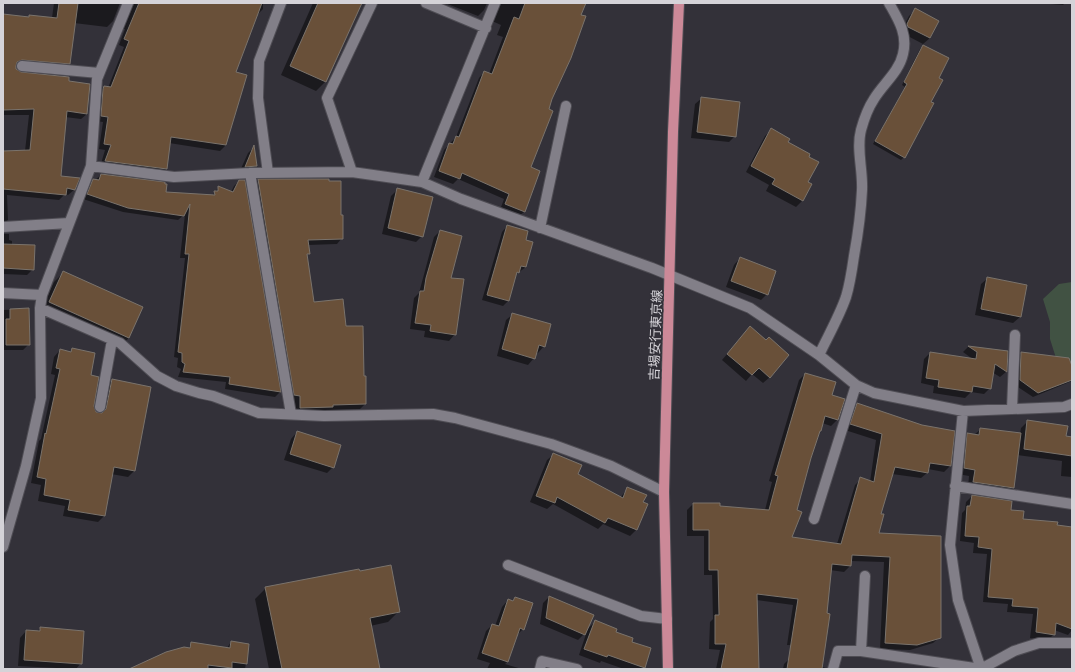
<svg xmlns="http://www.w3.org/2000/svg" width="1075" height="672" viewBox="0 0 1075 672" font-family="'Exo 2','Noto Sans JP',sans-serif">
	<rect width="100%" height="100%" fill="#333139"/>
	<path fill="#415243" d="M1072 282V372L1056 358 1050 339V322L1043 299 1059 284Z"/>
	<path fill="#0007" d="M54 3H120L113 21 107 27 74 23 69 63 64 69 16 65 15 69 21 73 89 85 87 114 81 119 65 117 60 177 74 190 68 195 65 194 59 200 7 195 8 220 3 225V152L25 151 29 115H3V16L27 18 29 16 52 18Z
		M125 3H263V9L257 15 235 73 226 145 220 151 169 143 166 169 160 175 100 167 105 150 99 149 103 122 96 121 98 93 103 87 108 88 124 47 119 45 125 29 122 28Z
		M313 3H361L325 82 316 91 281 75Z
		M445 3H487L484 10 478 16Z
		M492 3H584L551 99 529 168 539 172 524 212 518 217 500 210 504 199 458 179 453 184 434 177 444 150 456 137 479 78 484 72 489 74 503 37 497 35 501 25 492 21Z
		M1040 3H1065L1063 5Z
		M915 10 930 38 923 44 902 33 901 31 909 16Z
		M923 46 904 157 901 160 873 144 905 87 902 85 920 49Z
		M702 98 735 136 729 142 691 138 695 104Z
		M771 130 808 158 807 183 811 185 802 201 796 207 766 191 769 185 746 172 765 136Z
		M254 147 256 166 250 172 239 173 248 153Z
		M101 175 165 193 212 196 218 188 231 192 234 186 239 181H244L280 392 275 397 225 389 226 382 178 377 181 369 177 367 178 358 174 357 185 258H180L185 214 178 220 123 212 83 199 88 186Z
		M258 180H328L340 216 342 238 337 244 308 245 309 254 306 256 313 303 346 327 363 377 365 404 360 409 330 410 327 413H295L294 401 289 400 253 186Z
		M398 189 422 236 416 242 382 234 391 196Z
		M507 226 526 267 515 275 508 301 503 306 482 300 502 232Z
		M440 231 450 278 455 334 449 341 424 337 425 331 410 329 414 298 419 293 434 237Z
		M3 234H9V240L12 241V245L33 269 27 275 3 274Z
		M740 258 767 294 761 300 726 287 734 265Z
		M63 273 129 338 119 347 41 311 54 282Z
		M988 278 1026 286 1020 317 1013 323 975 315 981 284Z
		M28 309 29 344 23 350H3V310Z
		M513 314 544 346 538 353 536 352 534 358 528 365 497 356 506 320Z
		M744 334 770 377 763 383 752 374 746 381 722 360Z
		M968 347 1007 352 1006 372 1000 377 992 372 990 388 984 394 971 392 965 398 933 393 934 386 921 383 924 359 930 353 974 360 963 352Z
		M60 350 69 352 72 350 89 376 93 406 95 413 101 414 106 387 112 380 134 471 128 477 111 474 104 516 98 522 63 516 65 506 38 501 41 485 31 483 39 441 41 439 55 375 51 374 54 357Z
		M1021 354 1072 369V381L1033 397 1015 385 1016 358Z
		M805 374 831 395 844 400 837 420 831 426 822 423 818 433 796 510 791 538 837 544 855 485 861 479 870 482 876 440 845 430 851 410 857 404 950 466 944 472 928 469 927 473 921 478 892 474 880 514 877 534 940 637 933 643 910 650 880 649 884 562 850 561V566L844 572 830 570 819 646 787 645 793 605 756 600 758 669H716L720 650 709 649 710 622 713 619 712 575H704V536H687V510L693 504H719V507L765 510 772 482 769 481 799 380Z
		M1028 421 1065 437 1072 438V477L1061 476 1062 461 1017 455 1013 488 1007 494 968 488 969 476 958 474 961 440 968 434 974 435 981 429 1020 434 1021 428Z
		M297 432 333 467 327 473 284 460 291 439Z
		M554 454 577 475 620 498 628 488 642 503 636 530 630 536 603 524 598 529 553 504 547 509 530 502 547 460Z
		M972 496 1010 511 1022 520 1072 528V630L1068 635 1054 630V634L1048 640 1030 638 1033 614 1007 612 1008 604 983 602 987 554 973 553 974 543 960 541 962 513 965 510 966 502Z
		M266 588 399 611 388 622 370 626 379 669H269L255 599Z
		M549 597 586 630 595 622 631 642 644 667 642 669H624L601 661 600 663 579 655 587 631 578 640 540 624 543 603Z
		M515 598 523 629 517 635 508 661 505 664 522 669H487L490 663 477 659 486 631 492 625 495 626 502 607 508 600 511 601Z
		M41 628 81 663 76 669 18 666 20 638 26 631 36 632Z
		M231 642 249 645 245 669H136L188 649 191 643 227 648Z
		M790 658 826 668V669H783L784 664Z"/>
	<path fill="#695039" stroke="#7a736c" d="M59 3H78L70 64 22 60 17 62 16 66V69L21 72 69 77V81L90 84 87 114 67 111 61 176 80 178 75 190 67 188 66 195 3 189V151L30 150 34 109 3 110V14L29 17V15L57 18Z
		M139 3H262L236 72 247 75 226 145 171 137 167 169 105 161 111 145 104 144 108 117 101 116 103 89 104 86 111 87 129 41 124 39Z
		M318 3H362L326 82 290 66Z
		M525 3H586L581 15 586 16 571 58 552 99 549 109 553 111 531 167 540 171 525 212 505 204 509 194 462 173 460 179 439 171 449 143 453 144 456 136 459 137 484 71 492 74 514 17 519 19Z
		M915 8 939 21 930 38 908 27 907 24Z
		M923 45 949 58 939 78 943 80 931 102 934 103 905 158 875 141 907 84 904 82Z
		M701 97 740 102 736 137 697 132Z
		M771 128 790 139 788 142 810 154 809 157 819 162 808 182 812 184 803 201 772 184 775 179 751 166Z
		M254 145 257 166 245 167Z
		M101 174 165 182V184H167L166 192 215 195 214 191H218V186L233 192 239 180H245L281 392 229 384 230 377 183 372 185 364 182 362V353L178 352 189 254H185L190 204 184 216 128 208 87 194 93 179 99 180Z
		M258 179H329V181H341V215H343V239L308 240 310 254H307L314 302 343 299 346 326H363L364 376H366V404L333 405V407L300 408V396L294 395Z
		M397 188 433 197 423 237 388 228Z
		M507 225 528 231 526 240 533 242 526 267 521 266 519 273 517 272 509 301 487 295Z
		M440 230 462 236 451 278 464 279 456 335 430 331 431 325 415 323 420 291H424L426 278Z
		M3 244 35 245 34 270 3 268Z
		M740 257 776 271 768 295 731 281Z
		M63 271 143 307 129 338 49 302Z
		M987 277 1027 285 1021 317 981 309Z
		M29 308 30 345H6V319H10V309Z
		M512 313 551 324 545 347 539 345 535 359 502 349Z
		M750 326 766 340 769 337 789 355 770 378 759 368 752 375 727 354Z
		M968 346 1008 351 1007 372 995 364 991 389 973 386 972 392 938 387 939 380 926 378 930 352 976 359 977 352Z
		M72 348 95 353 91 375 99 377 94 406 96 412 102 413 106 409 112 379 151 387 135 471 114 467 105 516 68 510 70 500 44 495 46 479 37 477 45 433 46 434 60 369 56 368 60 349 71 352Z
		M1021 352 1069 358 1072 366V380L1038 393 1020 380Z
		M805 373 836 382 832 395 845 399 838 420 825 416 821 431H820L811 458 797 510 802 512 792 537 841 544 860 477 874 482 882 434 850 424 857 403 922 425 955 431 951 466 930 463 928 473 895 467 881 514H884L879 533 941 536V638L917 645 885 643 890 557 852 555 851 566 832 564 827 613 830 614 822 669H787L798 599 757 594 759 669H721L726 644H715V615H719L718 570H709V530H693V503H720V506L769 510 778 476 775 475Z
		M1027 420 1068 426 1066 436 1072 437V456L1024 449Z
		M980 428 1021 433 1014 488 973 482 975 470 964 468 967 433 979 435Z
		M297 431 341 445 334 468 290 454Z
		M553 453 582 465 578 474 623 498 627 487 647 495 643 502 648 504 637 530 608 518 605 523 557 497 555 503 536 496Z
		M972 495 1012 501 1011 510 1024 511 1023 519 1058 522 1057 525 1072 527V629L1056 623 1055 635 1036 632 1038 608 1012 606 1013 599 988 597 992 549 978 547 979 537 965 536 967 506H970Z
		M391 565 400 612 370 618 380 669H282L265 587 359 569 360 571Z
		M549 596 594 615 585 635 546 618Z
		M515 597 533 603 524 630 520 628 508 662 482 653 492 624 499 626 508 599 513 601Z
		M595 620 617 629 616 632 633 638 632 642 651 648 645 668 608 655 607 657 584 649Z
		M40 627 84 631 82 664 24 660 26 630 40 631Z
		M231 641 249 644 247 664 232 662V668L208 665V669H129L166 652 184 647 190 648 191 642 230 648Z"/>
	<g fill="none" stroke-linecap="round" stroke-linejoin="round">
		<defs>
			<path id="minor" d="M426 3 486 28
				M22 66 99 73
				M91 166 174 177 250 173 352 172 422 182 461 199 652 268 750 308 819 355 856 385 874 393 963 411 1064 407 1072 404
				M352 172 327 98 372 3
				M250 173 291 414
				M268 173 258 98 259 61 281 3
				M422 182 495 3
				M3 227 69 223
				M540 228 566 106
				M3 293 42 295
				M40 308 120 343 157 376 176 386 199 393 213 396 259 413 324 416 433 414 455 418 551 444 611 466 664 492
				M819 355C828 336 839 317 846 297 850 284 852 270 854 256 858 234 861 212 862 190 863 169 856 149 861 130 864 119 868 108 874 99 883 84 899 72 903 54 908 34 898 19 889 3
				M100 407 112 340
				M1012 409 1015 335
				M963 411 950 545 958 600 981 669
				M955 486 1072 504
				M814 519 856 385
				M3 547 26 466 41 398 40 308 42 295 91 166 97 79 128 3
				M508 565 641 616 667 619
				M861 651 865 576
				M540 669 542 661 577 669
				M833 669 838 651H861L981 669 1014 651 1039 643H1072"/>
			<path id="major" d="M668 669 664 492 673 132 679 3"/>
		</defs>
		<use href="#minor" stroke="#4f4d54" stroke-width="12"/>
		<use href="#major" stroke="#4f4d54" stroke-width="12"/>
		<use href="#minor" stroke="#827f88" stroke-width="10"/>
		<use href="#major" stroke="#cc8998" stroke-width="10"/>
	</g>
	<g text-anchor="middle" stroke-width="3" stroke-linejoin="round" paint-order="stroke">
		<g font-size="13" fill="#d5d3d8" stroke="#333139">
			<text transform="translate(655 335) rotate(-88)" y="5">吉場安行東京線</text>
		</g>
	</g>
	<rect width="1075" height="672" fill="none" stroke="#d5d3d8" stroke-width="8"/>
</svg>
